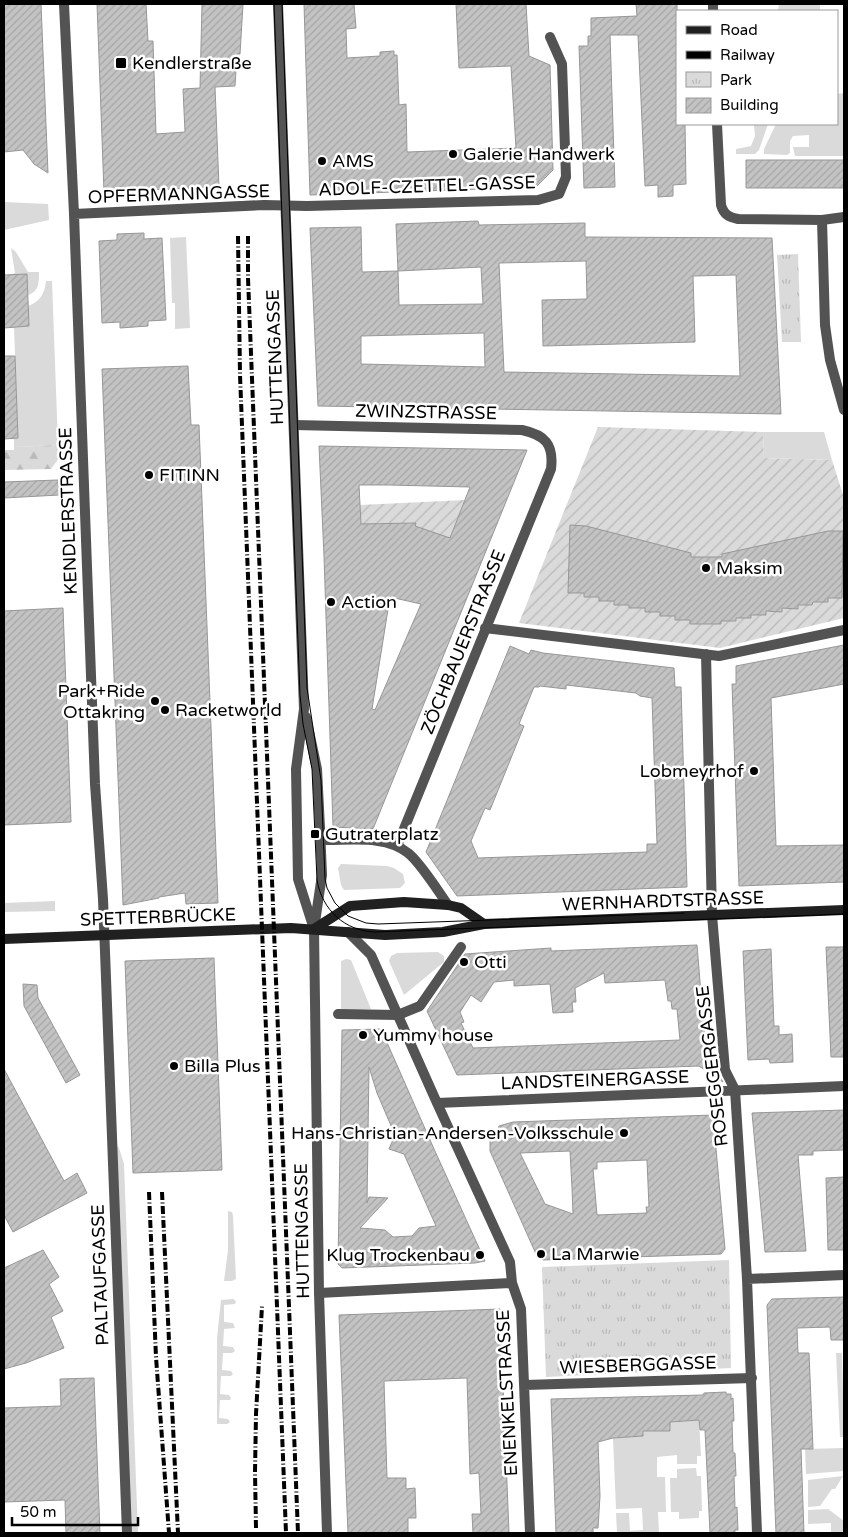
<svg xmlns="http://www.w3.org/2000/svg" width="848" height="1537" viewBox="0 0 848 1537" font-family="'Varela Round',sans-serif">
	<defs>
		<pattern id="forest-firs" width="22" height="20" patternUnits="userSpaceOnUse" patternTransform="scale(1.25)"><rect width="22" height="20" fill="#dadada"/><path d="M5 1l3.5 6h-7zM16 11l3.5 6h-7z" fill="#b9b9b9"/></pattern>
		<pattern id="park-tufts" width="24" height="20" patternUnits="userSpaceOnUse" patternTransform="scale(1.25)"><rect width="24" height="20" fill="#dadada"/><path d="M3 7l-1-3M5 7V3M7 7l1-3M15 17l-1-3M17 17v-4M19 17l1-3" fill="none" stroke="#b9b9b9"/></pattern>
		<pattern id="garden-furrows" width="10" height="10" patternUnits="userSpaceOnUse" patternTransform="scale(1.25)"><rect width="10" height="10" fill="#dadada"/><path d="M-1 1l2-2M0 10L10 0M9 11l2-2" fill="none" stroke="#b9b9b9"/></pattern>
		<pattern id="building-hatch" width="6" height="6" patternUnits="userSpaceOnUse" patternTransform="scale(1.25)"><rect width="6" height="6" fill="#c3c3c3"/><path d="M-1 1l2-2M0 6l6-6M5 7l2-2" fill="none" stroke="#a6a6a6"/></pattern>
	</defs>
	<rect width="100%" height="100%" fill="#fff"/>
	<path fill="#dadada" d="M779 4H820V11H778Z
		M844 93V156H795L793 147H809V135L793 136 790 141V153L787 155 764 154V149L776 124H837V94Z
		M754 124H768L759 150 755 154H736V149L751 146 755 136Z
		M4 202 48 204 49 220 4 230Z
		M186 237 190 328 175 329V303H172L170 238Z
		M11 248 16 252 28 272H39C39 282 39 292 28 295L10 275 15 273Z
		M46 281H52L58 445 14 447V438H18L14 327 29 326 28 306C40 302 45 293 46 281Z
		M763 432H824L832 460 764 458Z
		M341 864 387 866 394 868 403 874 405 883 400 888 344 890 341 885 338 868Z
		M55 901V911L4 912V903Z
		M438 952 444 956V962L404 995 389 961 391 956 397 953Z
		M346 959 351 960 371 1009 341 1011V961Z
		M115 1144 119 1148 124 1164 138 1533H130Z
		M228 1211 232 1212 233 1216 236 1279 232 1281H224L228 1250Z
		M233 1299 236 1301 235 1304 224 1305V1322L233 1323 235 1328 224 1329 223 1346 233 1347 235 1351 232 1353H223L222 1370 231 1371 233 1374 231 1376H221L220 1394 229 1395 231 1398 230 1400H220L219 1418 228 1419 230 1422 227 1424H217V1338L221 1300Z
		M836 1353H842L844 1437H840Z
		M699 1420 701 1456H697V1464H677V1455L657 1457V1477H665L666 1512H658L659 1533H617L616 1513H629L630 1531 643 1530 642 1508 616 1509 613 1438 643 1436V1423L660 1422V1431H670V1422Z
		M844 1448V1471L806 1474 805 1449Z
		M696 1468 697 1476H701L702 1511H699V1518L679 1519V1512H671L670 1478H677V1469Z
		M843 1476 835 1489H832L820 1506 808 1507V1480Z
		M828 1509 844 1521V1533H831V1523L808 1524V1510Z"/>
	<path fill="url(#forest-firs)" d="M58 445 59 458 51 469 4 470V450H14V447Z"/>
	<path fill="url(#park-tufts)" d="M798 254 801 342H782L777 255Z
		M729 1260 731 1368 546 1377 542 1267Z"/>
	<path fill="url(#garden-furrows)" d="M598 427 763 432 764 458 832 460 844 498V618L720 648 519 623Z
		M465 500 438 569 411 539 416 523H402L401 537 391 538 390 523H377V539L362 541 360 505Z"/>
	<path fill="url(#building-hatch)" stroke="#979797" fill-rule="evenodd" d="M4 4H41L48 173 34 164 23 150 4 152Z
		M97 4H146L148 41H153L156 134 185 132 183 89 200 88 202 4H243L240 54H237L235 86 215 87 219 187 104 192Z
		M304 4H354L356 28 346 29 347 58 380 56V52L394 51V55H397L399 105 406 104 407 152 516 148 511 66 459 68 456 4H526L529 56 550 65 553 170 536 187 310 195Z
		M636 4H677V124H685L686 184 673 185V196L658 197V185L645 186 638 35H610L615 187 584 188 579 46H588V36H591V18L637 16Z
		M746 160H844V188H746Z
		M478 221 479 225 585 223V237L772 238 781 414 318 406 310 228 361 227 362 272 398 271 396 224ZM586 261 587 299 542 300 543 346 695 342 693 276 736 275 740 376 504 372 499 263ZM481 267 483 304 399 305 398 271ZM484 333 485 367 361 364V336Z
		M144 233V239L162 238 166 320 148 321V326L120 328V322L102 323 99 241 117 240V234Z
		M27 274 29 326 4 328V275Z
		M4 356H15L18 438 4 439Z
		M188 366 191 425H199L218 903 186 904 185 893 159 897V898L123 905 102 369Z
		M319 446 527 450 373 829 333 827 324 556ZM359 485H389L470 487 450 538 415 526 416 523 361 524ZM390 597 421 604 375 710 372 709Z
		M58 480 59 495 4 498V482Z
		M570 525 586 526 691 553V557H722V554L828 531H843L842 598H828V602H813L812 605H798V609L782 608V612L766 611V615H751V618H736V621H721V624H690V620H675V616H660V612H645V608H629V605H614V601H599V597H584V593H568Z
		M63 608 71 822 4 825V611Z
		M844 645V684L771 698 776 846 844 845V882L739 886 732 684H736V666Z
		M510 646 529 654 531 650 543 653 674 668 675 687H681L687 887 457 896 426 852ZM566 685 636 693 640 696 652 698 657 844H647V852L478 858 471 841 485 808 490 810 524 726 519 724 534 687H539L540 686 566 689Z
		M697 945 706 1054 723 1082 699 1066 457 1075 427 1011 465 954 551 948V951ZM604 973 605 983 665 980 668 1001H671L672 1009H677L680 1040 473 1048 461 1023 464 1022 460 1012 471 995 481 1002 494 982 514 980V986L550 984 553 1013 573 1012 572 1002H576L575 988Z
		M826 947H844V1057H831Z
		M771 949 774 1026H779V1035L792 1034 793 1062 770 1063 769 1059 748 1060 743 951Z
		M214 958 222 1170 133 1173 125 961Z
		M23 984 37 985 38 998 80 1075 66 1083 24 1006Z
		M381 1029 434 1149 485 1261 475 1263 342 1268 338 1264 342 1030ZM369 1067 377 1093 395 1135 389 1149 404 1154 436 1226 419 1228 412 1236 393 1237 385 1230 360 1228 388 1198 369 1197 367 1203Z
		M4 1069 64 1181 77 1173 87 1193 13 1232 4 1215Z
		M844 1110V1150L813 1151V1155H798L806 1251 765 1252 752 1113Z
		M713 1115 725 1249 721 1254 543 1260 536 1254 490 1151V1138L494 1137 499 1126 513 1122ZM570 1151 572 1188 573 1214 545 1204 520 1153ZM647 1160 649 1207H646L647 1213 597 1215 593 1169H597V1162Z
		M844 1177V1250H828L826 1178Z
		M43 1250 59 1277 49 1284 63 1311 51 1317 64 1348 26 1363 4 1369V1268Z
		M844 1297V1340H831L830 1327 797 1328 798 1353H809L813 1449H801L804 1533H776L767 1305 772 1299Z
		M500 1309 509 1533H473L472 1514H481L479 1473 470 1474 467 1378 384 1381 387 1478H406V1489L415 1488 416 1518H408V1533H348L339 1315Z
		M94 1378 100 1533H66L65 1500 4 1502V1408L61 1406 60 1379Z
		M726 1392V1394H731V1399L733 1398 734 1421H732L733 1453H735L736 1476H734L735 1508 737 1507 738 1530H735V1533H710L705 1430H700L699 1420 670 1422V1431H643V1436L613 1438 598 1442 600 1496 598 1528H593V1533H556L551 1399 703 1395 704 1393Z"/>
	<g fill="none" stroke-linecap="round" stroke-linejoin="round">
		<path stroke="#535353" stroke-width="10" d="M338 1014 398 1015 420 1006 461 947"/>
		<path stroke="#535353" stroke-width="10" d="M64 4 74 214 95 784 103 899 127 1533
			M713 4V11
			M717 124 721 205C724 215 729 217 738 219L822 220 844 217
			M74 214 264 205 307 206 538 200 559 194 566 177 562 64 550 37
			M822 220 825 325 830 360 844 410
			M294 425 522 430C545 435 554 444 551 469L397 846
			M485 628 719 656 844 630
			M706 654 712 915 725 1070 735 1090 747 1279 757 1533
			M321 840C348 841 385 834 408 853 420 862 438 891 448 905
			M348 932 371 955 437 1103 510 1262 512 1283 521 1309 530 1533
			M437 1103 844 1086
			M747 1279 844 1275
			M319 1293 512 1283
			M525 1385 752 1378"/>
		<path stroke="#535353" stroke-width="10" d="M278 4 304 709 296 769 298 879 314 929
			M306 717 317 769 320 828 322 875 314 929 319 1293 327 1533"/>
		<path stroke="#202020" stroke-width="10" d="M314 929 350 906 404 902 448 905 461 908 484 924
			M4 939 291 928 385 935 443 932 484 924 844 910"/>
		<path stroke="#000" stroke-width="1" d="M274 4 300 695 303 724 312 769 317 880C322 910 345 931 375 932L844 914
			M282 4 307 688 321 780 325 879 327 888 335 903 348 916 366 923 378 924 684 913"/>
		<path stroke="#000" stroke-width="4" stroke-dasharray="8 2.5 1 2.5" stroke-linecap="butt" d="M238 236 240 375 286 1533
			M248 236V278L298 1533
			M149 1192 156 1357 169 1533
			M162 1192 178 1533
			M256 1528 255 1472 256 1414 262 1306"/>
	</g>
	<g fill="#000" stroke="#fff" stroke-width="2">
		<rect x="115" y="57" width="12" height="12" rx="2.5"/>
		<circle cx="453" cy="154" r="5"/>
		<circle cx="322" cy="161" r="5"/>
		<circle cx="149" cy="475" r="5"/>
		<circle cx="706" cy="568" r="5"/>
		<circle cx="331" cy="602" r="5"/>
		<circle cx="155" cy="701" r="5"/>
		<circle cx="165" cy="710" r="5"/>
		<circle cx="754" cy="771" r="5"/>
		<rect x="310" y="829" width="10" height="10" rx="2.5"/>
		<circle cx="464" cy="962" r="5"/>
		<circle cx="363" cy="1035" r="5"/>
		<circle cx="174" cy="1066" r="5"/>
		<circle cx="624" cy="1133" r="5"/>
		<circle cx="541" cy="1254" r="5"/>
		<circle cx="480" cy="1255" r="5"/>
	</g>
	<g text-anchor="middle" stroke-width="5" stroke-linejoin="round" paint-order="stroke">
		<g font-size="18" fill="#000" stroke="#fff" text-anchor="start">
			<text x="132" y="69">Kendlerstraße</text>
			<text x="463" y="160">Galerie Handwerk</text>
			<text x="332" y="167">AMS</text>
			<text x="159" y="481">FITINN</text>
			<text x="716" y="574">Maksim</text>
			<text x="341" y="608">Action</text>
			<text x="145" y="697" text-anchor="end">Park+Ride<tspan x="145" dy="21">Ottakring</tspan></text>
			<text x="175" y="716">Racketworld</text>
			<text x="744" y="777" text-anchor="end">Lobmeyrhof</text>
			<text x="325" y="840">Gutraterplatz</text>
			<text x="474" y="968">Otti</text>
			<text x="373" y="1041">Yummy house</text>
			<text x="184" y="1072">Billa Plus</text>
			<text x="614" y="1139" text-anchor="end">Hans-Christian-Andersen-Volksschule</text>
			<text x="551" y="1260">La Marwie</text>
			<text x="470" y="1261" text-anchor="end">Klug Trockenbau</text>
		</g>
		<g font-size="18" fill="#000" stroke="#fff">
			<text transform="translate(427 186) rotate(-2)" y="6">ADOLF-CZETTEL-GASSE</text>
			<text transform="translate(179 194) rotate(-2)" y="6">OPFERMANNGASSE</text>
			<text transform="translate(275 357) rotate(-92)" y="6">HUTTENGASSE</text>
			<text transform="translate(426 412) rotate(1)" y="6">ZWINZSTRASSE</text>
			<text transform="translate(68 511) rotate(-92)" y="6">KENDLERSTRASSE</text>
			<text transform="translate(463 642) rotate(-68)" y="6">ZÖCHBAUERSTRASSE</text>
			<text transform="translate(663 901) rotate(-2)" y="6">WERNHARDTSTRASSE</text>
			<text transform="translate(158 917) rotate(-2)" y="6">SPETTERBRÜCKE</text>
			<text transform="translate(712 1066) rotate(-97)" y="6">ROSEGGERGASSE</text>
			<text transform="translate(595 1080) rotate(-2)" y="6">LANDSTEINERGASSE</text>
			<text transform="translate(302 1231) rotate(-91)" y="6">HUTTENGASSE</text>
			<text transform="translate(100 1275) rotate(-92)" y="6">PALTAUFGASSE</text>
			<text transform="translate(638 1365) rotate(-2)" y="6">WIESBERGGASSE</text>
			<text transform="translate(507 1393) rotate(-93)" y="6">ENENKELSTRASSE</text>
		</g>
	</g>
	<rect width="848" height="1537" fill="none" stroke="#000000" stroke-width="10"/>
	<rect x="676" y="10" width="162" height="115" fill="#ffffff" stroke="#999999"/>
	<rect x="686" y="26" width="25" height="8" fill="#202020" stroke="#999999"/>
	<text x="720" y="35" font-size="15" fill="#000000">Road</text>
	<rect x="686" y="51" width="25" height="8" fill="#000000" stroke="#999999"/>
	<text x="720" y="60" font-size="15" fill="#000000">Railway</text>
	<rect x="686" y="72" width="25" height="15" fill="url(#park-tufts)" stroke="#999999"/>
	<text x="720" y="85" font-size="15" fill="#000000">Park</text>
	<rect x="686" y="98" width="25" height="15" fill="url(#building-hatch)" stroke="#999999"/>
	<text x="720" y="110" font-size="15" fill="#000000">Building</text>
	<path d="M12 1517v8h126v-8" fill="none" stroke="#000000" stroke-width="2.5"/>
	<text x="20" y="1517" font-size="15" fill="#000000" stroke="#ffffff" stroke-width="4" paint-order="stroke">50 m</text>
</svg>
